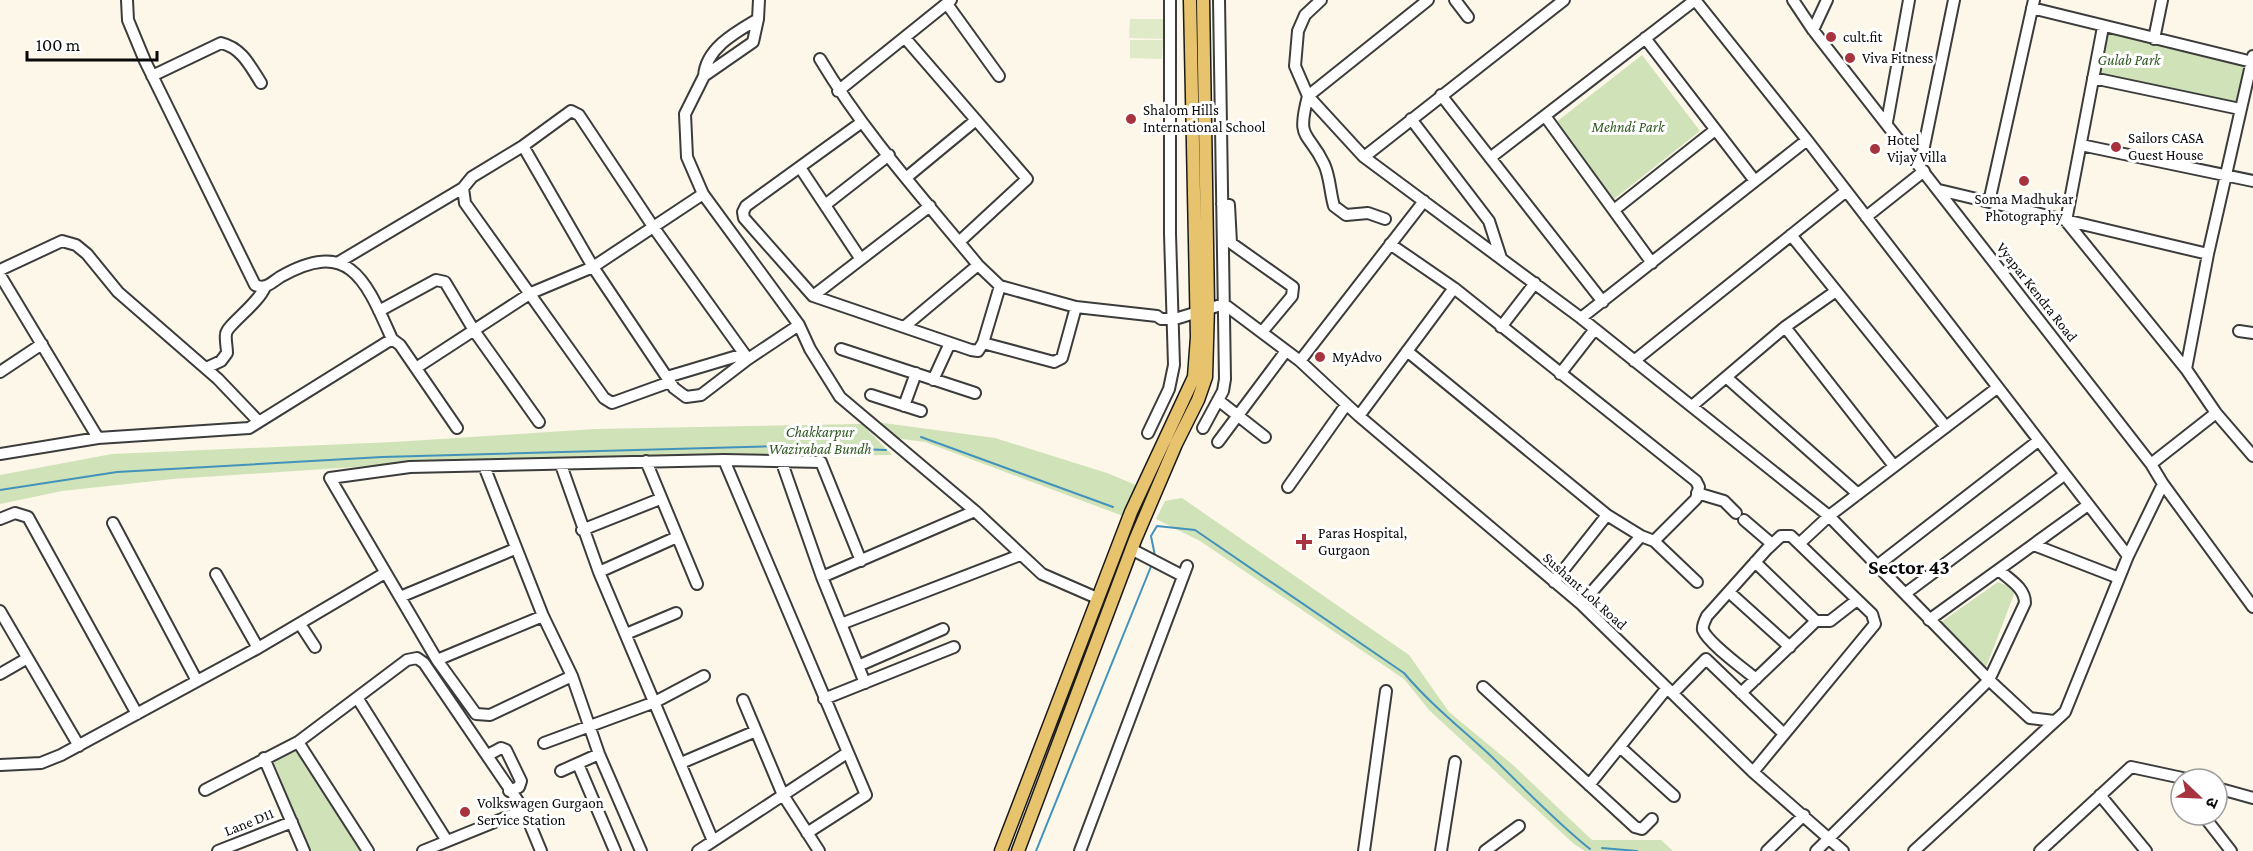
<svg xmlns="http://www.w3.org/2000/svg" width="2253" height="851" viewBox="0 0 2253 851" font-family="'Crimson Pro','Noto Sans Devanagari',serif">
	<rect width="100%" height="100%" fill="#fcf7e8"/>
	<path fill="#d0e2b7" d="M2103 27 2252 62 2240 109 2093 78Z
		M1642 55 1700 131 1614 199 1555 123Z
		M876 422 995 438 1107 473 1136 485 1123 516 925 442 894 438Z
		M862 424 892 455 489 460 384 465 173 479 62 491 0 504V475L112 454 394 442 595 429Z
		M1182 498 1409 655 1449 712 1513 765 1592 840H1661L1673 851H1585L1574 844 1429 710 1404 679 1200 541 1156 519 1165 501Z
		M1998 582 2016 589 1985 670 1941 622Z
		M296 749 362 851H310L273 760Z"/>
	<path fill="#e0eac8" d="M1130 19H1163V39L1129 38Z
		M1130 40H1163L1162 59 1130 58Z"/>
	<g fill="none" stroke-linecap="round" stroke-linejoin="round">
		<path stroke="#4392bb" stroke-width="2" d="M921 437 1113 507
			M0 490 117 472 382 457 782 446 886 450
			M1155 556 1151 536 1157 526 1195 530 1404 673C1432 706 1462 729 1493 758 1525 789 1555 821 1590 849
			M1602 848 1637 851
			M1036 851 1152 564"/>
		<defs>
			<path id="minor" d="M127 0 128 20 145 61 255 285C265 290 271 283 280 277 350 237 366 281 392 339
				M759 0 758 19 753 42 704 76 685 114 687 157 703 194 799 325 810 349 840 397 975 511 1042 574 1097 598
				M1321 0 1305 15 1298 31 1295 66 1308 96 1364 157 1581 318 1829 516 1989 680 2030 718 2054 721
				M1455 0 1468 17
				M1695 0 1807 140 2128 556
				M1793 0 1813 30 2151 464 2163 484 2253 607
				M947 4 999 76
				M2032 8 2252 62
				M2103 27 2066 221 2186 369 2216 413 2253 456
				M1813 30 1827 0
				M905 38 1027 179 959 242
				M1645 38 1755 181
				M2154 39 2162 0
				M820 59C864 133 923 198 978 265L1000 286 1076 307 1157 316 1161 319H1175L1224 304 1300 361 1359 416 1581 604 1753 772 1843 851
				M152 76 221 43C242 48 250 66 261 83
				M704 76C706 48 736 32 758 19
				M2093 78 2240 109
				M838 91 951 0
				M1441 95 1603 302
				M1545 116 1652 263
				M1411 119 1489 221 1501 258
				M862 122 746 206 743 212 744 218 813 296 971 350 978 351 983 343 1000 286
				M1887 122 1909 0
				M2081 145 2253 181
				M523 146 593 267 674 388 686 397 701 395 748 359 799 325
				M1364 157 1564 0
				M1490 158 1695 0
				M1920 166 1954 0
				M801 169 860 258
				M907 177 976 120
				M1939 190 2208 254
				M1989 202 2034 0
				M1222 204 1229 205 1231 243 1293 287 1292 296 1262 332
				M825 205 889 155
				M1614 210 1715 130
				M1866 217 1924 171
				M1385 219 1368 213 1346 215 1334 206C1330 193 1330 176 1324 164 1308 130 1296 142 1308 96L1428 0
				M1791 235 1946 427
				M1390 244 1454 288 1696 481 1699 487 1696 499 1654 541 1697 582
				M339 262 463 188
				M0 270 62 241 76 245 87 254 118 292 218 379 259 422
				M0 275 98 438
				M813 296 930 206
				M379 311 436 280 445 282 475 332 539 422
				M1581 318 1807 140
				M904 327 978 265
				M1501 327 1535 283
				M1785 327 1894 466
				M2239 331 2253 333
				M983 343 1054 362 1062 358 1076 307
				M841 349 975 393
				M1407 351 1607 515 1641 536 1654 541
				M1300 361 1424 201
				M1634 361 1845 192
				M206 368 221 361 227 353C227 347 225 339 226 334 227 325 258 304 265 287
				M416 368 531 293 593 267 703 194
				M2186 369 2208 254 2253 56
				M0 372 42 344
				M1560 374 1595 329
				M667 377 744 354
				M1726 377 1858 494
				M933 380 950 343
				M670 382 612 403 604 398 465 203 463 188 472 177 523 146 571 111 579 115 654 228 748 359
				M871 395 921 411
				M1218 400 1265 437
				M904 406 916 373
				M1692 406 1785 327 1836 291
				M1359 416 1454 288
				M1203 428 1223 391 1225 379 1219 0
				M1148 433 1169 389 1174 365 1170 234V0
				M1218 442 1286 351
				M0 454 98 438 249 428 392 339 400 345 457 428
				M724 460 866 795 807 833
				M781 460 822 577 865 683
				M646 461 697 584
				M2151 464 2216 413
				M561 465 599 572 713 841
				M484 466 543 616 572 676 599 754 641 851
				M1288 487 1346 405
				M1697 493 1724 501 1736 513
				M0 519 15 513 28 517 137 714
				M1744 520 1772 544
				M113 523 197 681
				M582 530 660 499
				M1800 543 1829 516 1997 388
				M2034 545 2119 578
				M1131 549 1183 576
				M1755 562 1816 621H1830L1857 600
				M1878 565 2038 441
				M599 572 677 537
				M216 574 258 648
				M822 577 975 511
				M1554 582 1607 515
				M1729 592 1790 647
				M1906 593 2064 475
				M400 597 515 549
				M1581 604 1641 536
				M0 611 79 746
				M1929 620 2088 505
				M300 624 315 647
				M841 624 1020 555
				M626 634 676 613
				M437 660 543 616
				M858 666 943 629
				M0 674 26 659
				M572 676 490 715 476 714 437 660 330 478 410 467 724 460 821 462 861 561
				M1483 687 1635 827 1642 829 1652 819
				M1673 693 1706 659 1784 734
				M1741 693 1816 621
				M358 699 447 841
				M824 699 954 647
				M743 700 783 795 819 851
				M298 742 368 851
				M544 743 655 702 704 676
				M1620 747 1674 796
				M488 755 501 748 506 750 521 781 519 787 509 791
				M264 758 304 851
				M681 763 756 731
				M578 764 615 851
				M0 765 41 763 61 755 258 648 385 573
				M561 771 599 754
				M1753 772 1875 624 1872 614 1791 536H1781L1767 549 1707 616C1705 620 1702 626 1703 630 1708 643 1744 669 1756 679
				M1589 785 1667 688
				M2217 788 2253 798
				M205 790 298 742 407 660 417 658 424 663 524 810 541 851
				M2100 795 2146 851
				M2203 815 2231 851
				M218 851 292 822
				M423 851 524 810
				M698 851 847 753
				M1080 851 1187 566
				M1364 851 1386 691
				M1441 851 1455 762
				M1485 851 1519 826
				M1767 851 1804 815
				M1816 851 1989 680 2025 603C2025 588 2010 580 2000 571
				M1914 851 2065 712 2128 556 2163 484
				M2040 851 2131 767 2187 779"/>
			<path id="major" d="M1001 851 1131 512 1194 377 1197 337 1190 0
				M1018 851 1135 540 1176 444 1198 400 1206 377 1208 306 1203 0"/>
		</defs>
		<use href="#minor" stroke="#3c3c3c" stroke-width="14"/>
		<use href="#major" stroke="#1a1a1a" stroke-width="15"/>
		<use href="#minor" stroke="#fff" stroke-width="10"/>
		<use href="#major" stroke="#e8c36d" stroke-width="12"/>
	</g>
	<g fill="#a7333f" stroke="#fff" stroke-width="2">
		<circle cx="1831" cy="37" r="6"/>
		<circle cx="1850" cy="58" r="6"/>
		<circle cx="1131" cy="119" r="6"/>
		<circle cx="2116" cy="147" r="6"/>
		<circle cx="1875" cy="149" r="6"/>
		<circle cx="2024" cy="181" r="6"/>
		<circle cx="1320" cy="357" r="6"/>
		<path d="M1301 533h6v6h6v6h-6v6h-6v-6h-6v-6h6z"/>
		<circle cx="465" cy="812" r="6"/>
	</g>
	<g text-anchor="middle" stroke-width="6" stroke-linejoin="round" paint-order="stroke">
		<g font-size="15" fill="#090909" stroke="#fff" text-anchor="start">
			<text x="1843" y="42">cult.fit</text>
			<text x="1862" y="63">Viva Fitness</text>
			<text x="1143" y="115">Shalom Hills<tspan x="1143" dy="17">International School</tspan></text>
			<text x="2128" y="143">Sailors CASA<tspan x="2128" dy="17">Guest House</tspan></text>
			<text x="1887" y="145">Hotel<tspan x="1887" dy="17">Vijay Villa</tspan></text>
			<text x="2024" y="204" text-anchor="middle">Soma Madhukar<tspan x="2024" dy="17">Photography</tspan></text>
			<text x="1332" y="362">MyAdvo</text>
			<text x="1318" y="538">Paras Hospital,<tspan x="1318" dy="17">Gurgaon</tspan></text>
			<text x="477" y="808">Volkswagen Gurgaon<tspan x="477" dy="17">Service Station</tspan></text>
		</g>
		<g font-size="15" font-style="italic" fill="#315823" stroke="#fff">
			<text x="2129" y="65">Gulab Park</text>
			<text x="1628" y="132">Mehndi Park</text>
			<text x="820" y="437">Chakkarpur<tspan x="820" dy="17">Wazirabad Bundh</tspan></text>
		</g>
		<g font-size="15" fill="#090909" stroke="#fff">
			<text transform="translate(2037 292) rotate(52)" y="5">Vyapar Kendra Road</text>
			<text transform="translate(1585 591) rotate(42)" y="5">Sushant Lok Road</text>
			<text transform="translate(249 822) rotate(-22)" y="5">Lane D11</text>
		</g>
		<g font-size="21" font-weight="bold" fill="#090909" stroke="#fff">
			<text x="1909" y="574">Sector 43</text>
		</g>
	</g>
	<g transform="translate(2199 797) rotate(113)"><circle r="28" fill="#ffffff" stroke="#9d9d9d" stroke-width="1.5"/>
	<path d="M0-4.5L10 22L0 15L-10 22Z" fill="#a7333f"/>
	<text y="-9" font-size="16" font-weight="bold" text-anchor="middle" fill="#090909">उ</text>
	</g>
	<path d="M27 51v9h130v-9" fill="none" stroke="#090909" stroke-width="3"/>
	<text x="36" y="51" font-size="18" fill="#090909" stroke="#ffffff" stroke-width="4.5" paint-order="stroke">100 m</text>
</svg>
